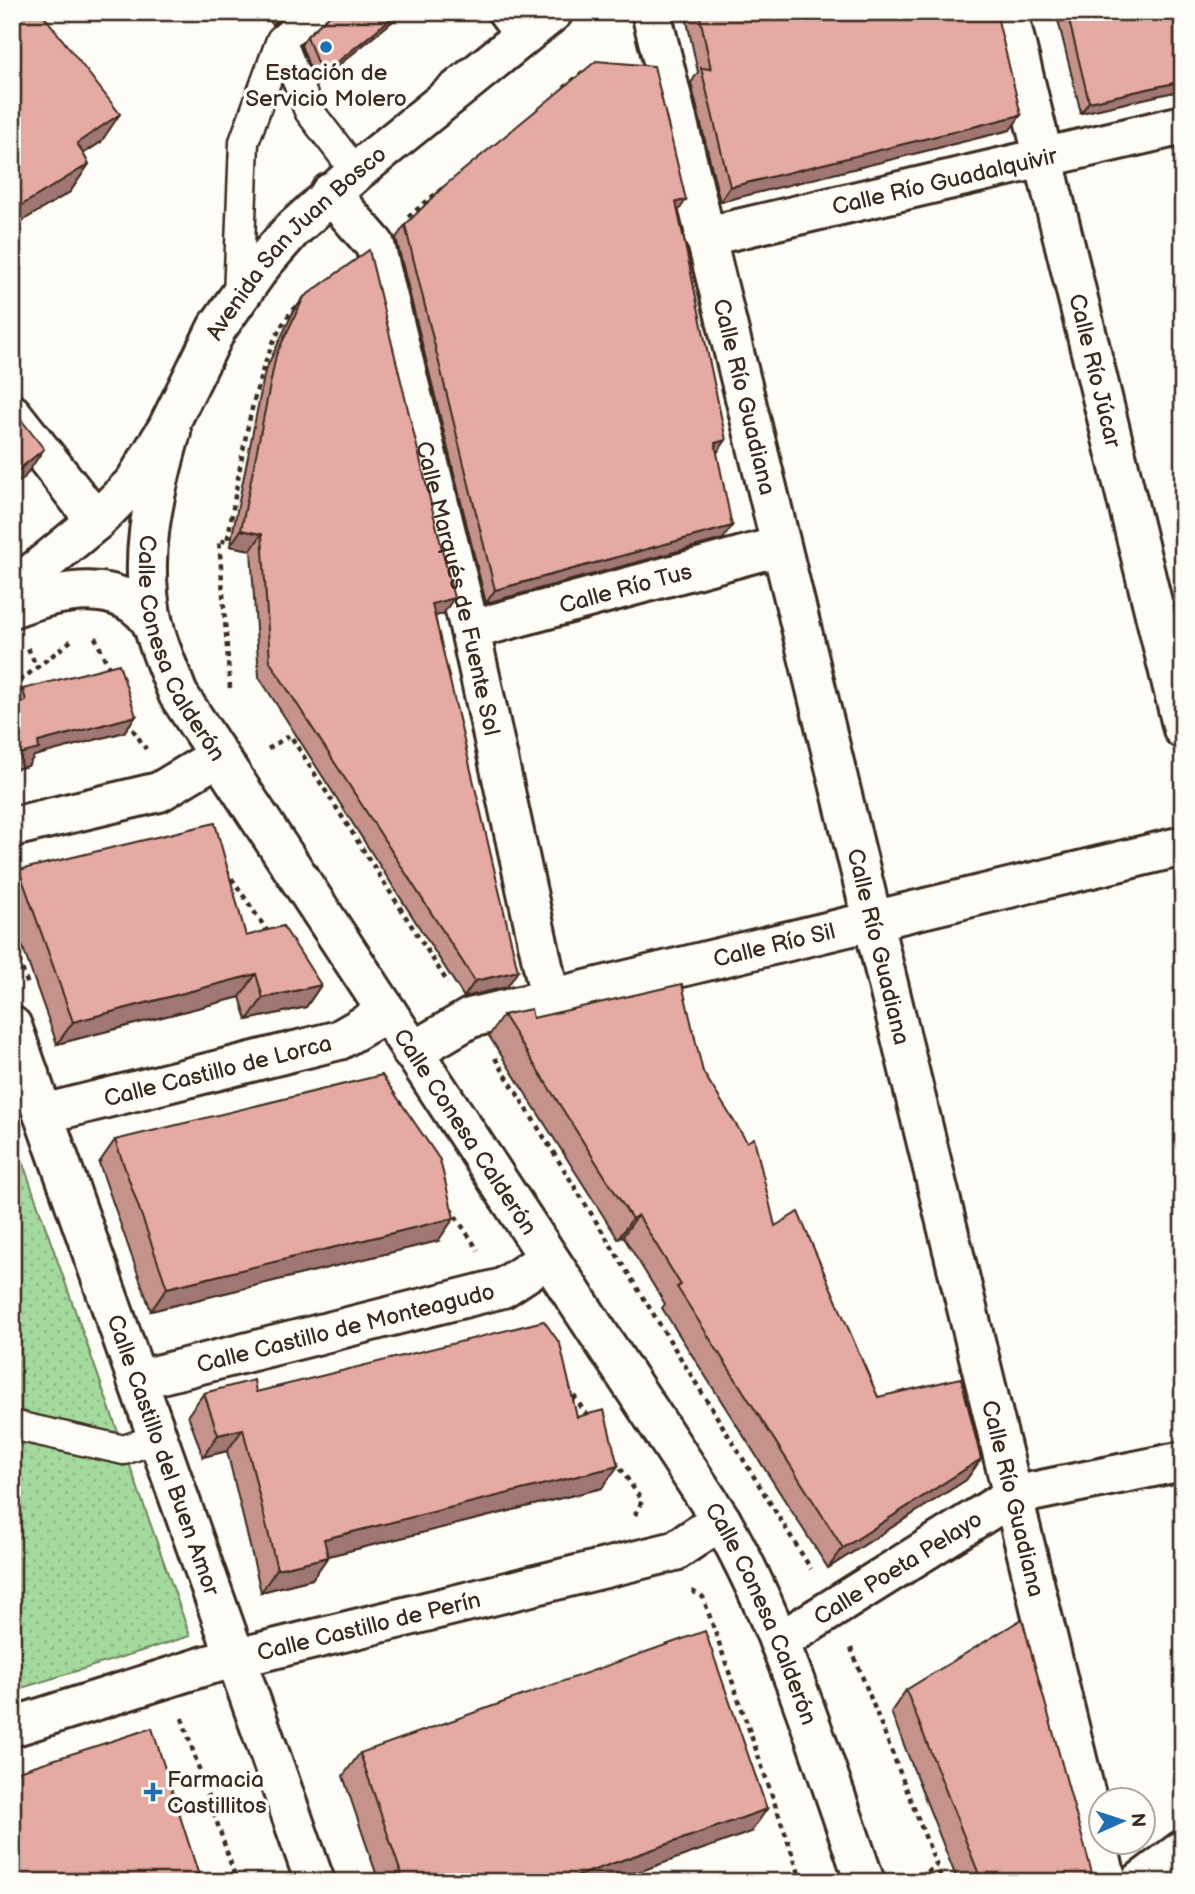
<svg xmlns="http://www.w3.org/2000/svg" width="1195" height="1894" viewBox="0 0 1195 1894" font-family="'Balsamiq Sans',sans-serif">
	<defs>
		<pattern id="garden-dots" width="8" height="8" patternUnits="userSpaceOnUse" patternTransform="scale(1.75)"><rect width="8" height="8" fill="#a4da9e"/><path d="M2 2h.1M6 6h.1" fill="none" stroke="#8ebb88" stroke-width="1.8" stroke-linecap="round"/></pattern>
	</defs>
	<rect width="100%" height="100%" fill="#fdfcf7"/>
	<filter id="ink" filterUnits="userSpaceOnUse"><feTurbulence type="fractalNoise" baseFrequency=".0143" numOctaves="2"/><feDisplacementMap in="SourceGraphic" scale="14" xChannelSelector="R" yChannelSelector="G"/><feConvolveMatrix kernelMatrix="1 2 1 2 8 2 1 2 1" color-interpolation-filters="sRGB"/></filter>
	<g filter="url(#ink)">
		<path fill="url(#garden-dots)" stroke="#70825e" stroke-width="2" d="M12 1132 190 1636 12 1691Z"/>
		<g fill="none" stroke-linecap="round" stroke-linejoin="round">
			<defs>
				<path id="lane" d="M501 12 521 39
					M281 40 309 111 356 172
					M238 297 244 142 281 40 314 12
					M12 1425 124 1450 158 1438"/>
				<g id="street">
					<path id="s1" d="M651 12 1107 1882"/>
					<path id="s2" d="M1008 12 1183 729"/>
					<path id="s3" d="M330 193 375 245 470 630 550 998"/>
					<path id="s4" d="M704 237 1183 125"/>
					<path d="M12 414 96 521"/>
					<path id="s5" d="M470 630 780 546"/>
					<path d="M12 827 159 792 217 757"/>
					<path id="s6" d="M12 1026 315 1882"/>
					<path id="s7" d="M412 1052 470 1018 1183 846"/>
					<path id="s8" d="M43 1114 339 1040 387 1012"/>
					<path id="s9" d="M137 1380 503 1288 547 1259"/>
					<path id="s10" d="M779 1642 1012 1496 1183 1461"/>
					<path id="s11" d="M12 1727 208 1665 675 1551 721 1520"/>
					<path d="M1140 1882 1183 1850"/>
				</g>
				<g id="secondary">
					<path id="s12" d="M171 432C153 497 137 561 154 628 160 651 170 672 178 694L721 1520C785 1633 822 1760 865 1882"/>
					<path d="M12 608C57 591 125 574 154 627"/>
				</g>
				<g id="primary">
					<path id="s13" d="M12 590 96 521 134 483 167 429 217 328 263 263 291 231 356 172 553 12"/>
				</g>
			</defs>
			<use href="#lane" stroke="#3b2a1e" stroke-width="33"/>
			<use href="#street" stroke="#3b2a1e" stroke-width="44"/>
			<use href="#secondary" stroke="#3b2a1e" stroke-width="44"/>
			<use href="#primary" stroke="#3b2a1e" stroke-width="44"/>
			<path stroke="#3b2a1e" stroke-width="4.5" stroke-dasharray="5 5" stroke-linecap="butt" d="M564 88 586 69 591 70
				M408 217 444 187
				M95 637 110 670
				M28 648 37 668
				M12 687 72 640
				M230 688 219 540 227 542C239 482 254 336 303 301
				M127 721 146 749
				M268 749 290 735 448 983
				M226 870 270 935
				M12 941 28 985
				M495 1058 811 1569
				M450 1208 478 1250
				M568 1387 588 1417
				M615 1460 642 1501 635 1515
				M692 1591 703 1597 802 1882
				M851 1648 943 1882
				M182 1718 237 1882
				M908 1878 937 1868"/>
			<use href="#lane" stroke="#fdfcf7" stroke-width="28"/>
			<use href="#street" stroke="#fdfcf7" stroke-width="38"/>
			<use href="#secondary" stroke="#fdfcf7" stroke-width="38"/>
			<use href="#primary" stroke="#fdfcf7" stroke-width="38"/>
		</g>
		<path fill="#c5928c" stroke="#3b2a1e" stroke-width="2" d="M12 12 101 142 83 154 89 164 70 192 12 227Z
			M263 12H289L273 25Z
			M328 12H404L319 81 311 71 301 45 307 36 329 16Z
			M685 12H996L1010 130 720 202 691 83 698 72Z
			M1056 12H1183V90L1081 113Z
			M678 212 717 453 723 539 486 603 396 238 405 225Z
			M304 297 443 614 435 616 507 987 464 997 259 677 251 550 230 546 265 371 293 312Z
			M23 689 136 716 124 732 34 756 28 766 12 770V704Z
			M19 870 246 936 321 985 306 1007 247 1020 240 997 57 1044 12 917V880Z
			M503 1015 533 1018 703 1072 775 1226 878 1397 981 1459 966 1480 828 1568 662 1308 665 1304 623 1236 618 1239 489 1036Z
			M115 1140 438 1241 151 1311 99 1163Z
			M256 1392 577 1417 602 1488 328 1556 312 1579 261 1592 227 1451 203 1457 188 1415 204 1393Z
			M906 1690 1092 1873 1086 1882H958L891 1712Z
			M360 1753 751 1832 610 1882H379L343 1776Z"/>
		<path fill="#a07772" stroke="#3b2a1e" stroke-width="2" d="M284 12H289L273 25 279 16Z
			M399 12H404L319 81 325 72Z
			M1183 81V90L1081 113 1089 102Z
			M120 114 101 142 58 170 77 143Z
			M1021 115 1010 130 720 202 730 187Z
			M89 164 70 192 12 227V211Z
			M686 200 677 213 676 202Z
			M726 440 717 453 715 443Z
			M44 449 24 478 12 487V475Z
			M732 526 723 539 486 603 495 590Z
			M241 530 262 534 251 550 230 546Z
			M454 598 443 614 421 619 432 604Z
			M136 716 124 732 34 756 28 766 12 770V756L38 742Z
			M518 971 507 987 464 997 475 981Z
			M256 974 240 997 57 1044 73 1022Z
			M321 985 306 1007 247 1020 263 998Z
			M638 1215 623 1236 618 1239 632 1219Z
			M454 1218 438 1241 151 1311 167 1288Z
			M243 1429 227 1451 203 1457 218 1435Z
			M981 1459 966 1480 828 1568 843 1548Z
			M618 1466 602 1488 308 1561 324 1539Z
			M328 1557 312 1579 261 1592 277 1569Z
			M767 1809 751 1832 610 1882H560Z
			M1092 1873 1086 1882H1080Z"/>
		<path fill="#e5aaa3" stroke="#3b2a1e" stroke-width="2" d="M12 12H41L120 114 77 143 89 164 12 211V117L20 112 12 101Z
			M276 12H284L279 16Z
			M333 12H399L325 72 317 63 307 36Z
			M699 12H996L1021 115 730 187 701 68 711 69Z
			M1067 12H1183V81L1089 102Z
			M596 61 654 66 686 200 676 202 726 440 715 443 732 526 495 590 405 225 443 187Z
			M369 250 454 598 432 604 518 971 475 981 270 662 262 534 241 530 276 355 304 297Z
			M12 408 44 449 12 475Z
			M119 664 136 716 38 742 39 749 12 756V705L26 701 23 689Z
			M215 823 246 936 283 926 321 985 263 998 256 974 73 1022 19 870Z
			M682 984 703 1072 747 1142 754 1138 775 1226 798 1212 878 1397 961 1378 981 1459 843 1548 677 1287 681 1285 638 1215 632 1219 503 1015 531 1009 533 1018Z
			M382 1075 440 1160 454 1218 167 1288 115 1140Z
			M544 1321 560 1344 577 1417 604 1410 618 1466 324 1539 328 1557 277 1569 243 1429 218 1435 204 1393 254 1380 256 1392Z
			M1022 1619 1092 1873 1080 1882H982L906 1690Z
			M705 1631 767 1809 560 1882H404L360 1753Z
			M152 1728 201 1882H12V1773Z"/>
	</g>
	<g fill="#1f6fb2" stroke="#fdfcf7" stroke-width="2.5">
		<circle cx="326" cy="47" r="7"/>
		<path d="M149.5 1781.5h7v7h7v7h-7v7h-7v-7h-7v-7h7z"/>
	</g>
	<g text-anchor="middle" stroke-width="7" stroke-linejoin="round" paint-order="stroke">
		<g font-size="23" fill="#3b2a1e" stroke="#fdfcf7">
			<text x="326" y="80">Estación de<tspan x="326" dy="26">Servicio Molero</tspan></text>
			<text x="167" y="1787" text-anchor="start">Farmacia<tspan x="167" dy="26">Castillitos</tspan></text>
		</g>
		<g font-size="23" fill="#3b2a1e" stroke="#fdfcf7">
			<text dy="8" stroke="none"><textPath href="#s4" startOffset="247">Calle Río Guadalquivir</textPath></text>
			<text dy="8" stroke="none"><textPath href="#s13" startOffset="455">Avenida San Juan Bosco</textPath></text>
			<text dy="8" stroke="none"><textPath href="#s2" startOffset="369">Calle Río Júcar</textPath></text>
			<text dy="8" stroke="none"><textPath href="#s1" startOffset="396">Calle Río Guadiana</textPath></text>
			<text dy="8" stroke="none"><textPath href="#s3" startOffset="422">Calle Marqués de Fuente Sol</textPath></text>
			<text dy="8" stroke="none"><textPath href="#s5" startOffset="161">Calle Río Tus</textPath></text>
			<text dy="8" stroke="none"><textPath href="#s12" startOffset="226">Calle Conesa Calderón</textPath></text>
			<text dy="8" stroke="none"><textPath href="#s7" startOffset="380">Calle Río Sil</textPath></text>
			<text dy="8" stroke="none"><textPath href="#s1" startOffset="962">Calle Río Guadiana</textPath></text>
			<text dy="8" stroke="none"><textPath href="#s8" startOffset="180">Calle Castillo de Lorca</textPath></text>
			<text dy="8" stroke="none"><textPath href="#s12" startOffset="793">Calle Conesa Calderón</textPath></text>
			<text dy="8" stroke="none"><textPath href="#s9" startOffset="215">Calle Castillo de Monteagudo</textPath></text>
			<text dy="8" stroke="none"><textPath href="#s6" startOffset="455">Calle Castillo del Buen Amor</textPath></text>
			<text dy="8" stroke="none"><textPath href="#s1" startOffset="1530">Calle Río Guadiana</textPath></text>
			<text dy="8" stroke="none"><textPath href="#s10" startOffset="140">Calle Poeta Pelayo</textPath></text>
			<text dy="8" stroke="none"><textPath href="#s12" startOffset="1360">Calle Conesa Calderón</textPath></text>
			<text dy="8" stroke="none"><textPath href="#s11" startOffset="371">Calle Castillo de Perín</textPath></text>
		</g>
	</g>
	<rect width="1195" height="1894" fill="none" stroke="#fdfcf7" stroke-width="42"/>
	<rect x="21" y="21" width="1153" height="1852" fill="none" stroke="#3b2a1e" stroke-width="2.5" filter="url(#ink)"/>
	<g transform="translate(1122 1821) rotate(87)"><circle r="33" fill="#fdfcf7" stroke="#afa8a0" stroke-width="2"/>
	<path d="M0-5L12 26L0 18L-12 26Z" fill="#1f6fb2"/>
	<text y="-10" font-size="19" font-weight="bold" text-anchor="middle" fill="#3b2a1e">N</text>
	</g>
</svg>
